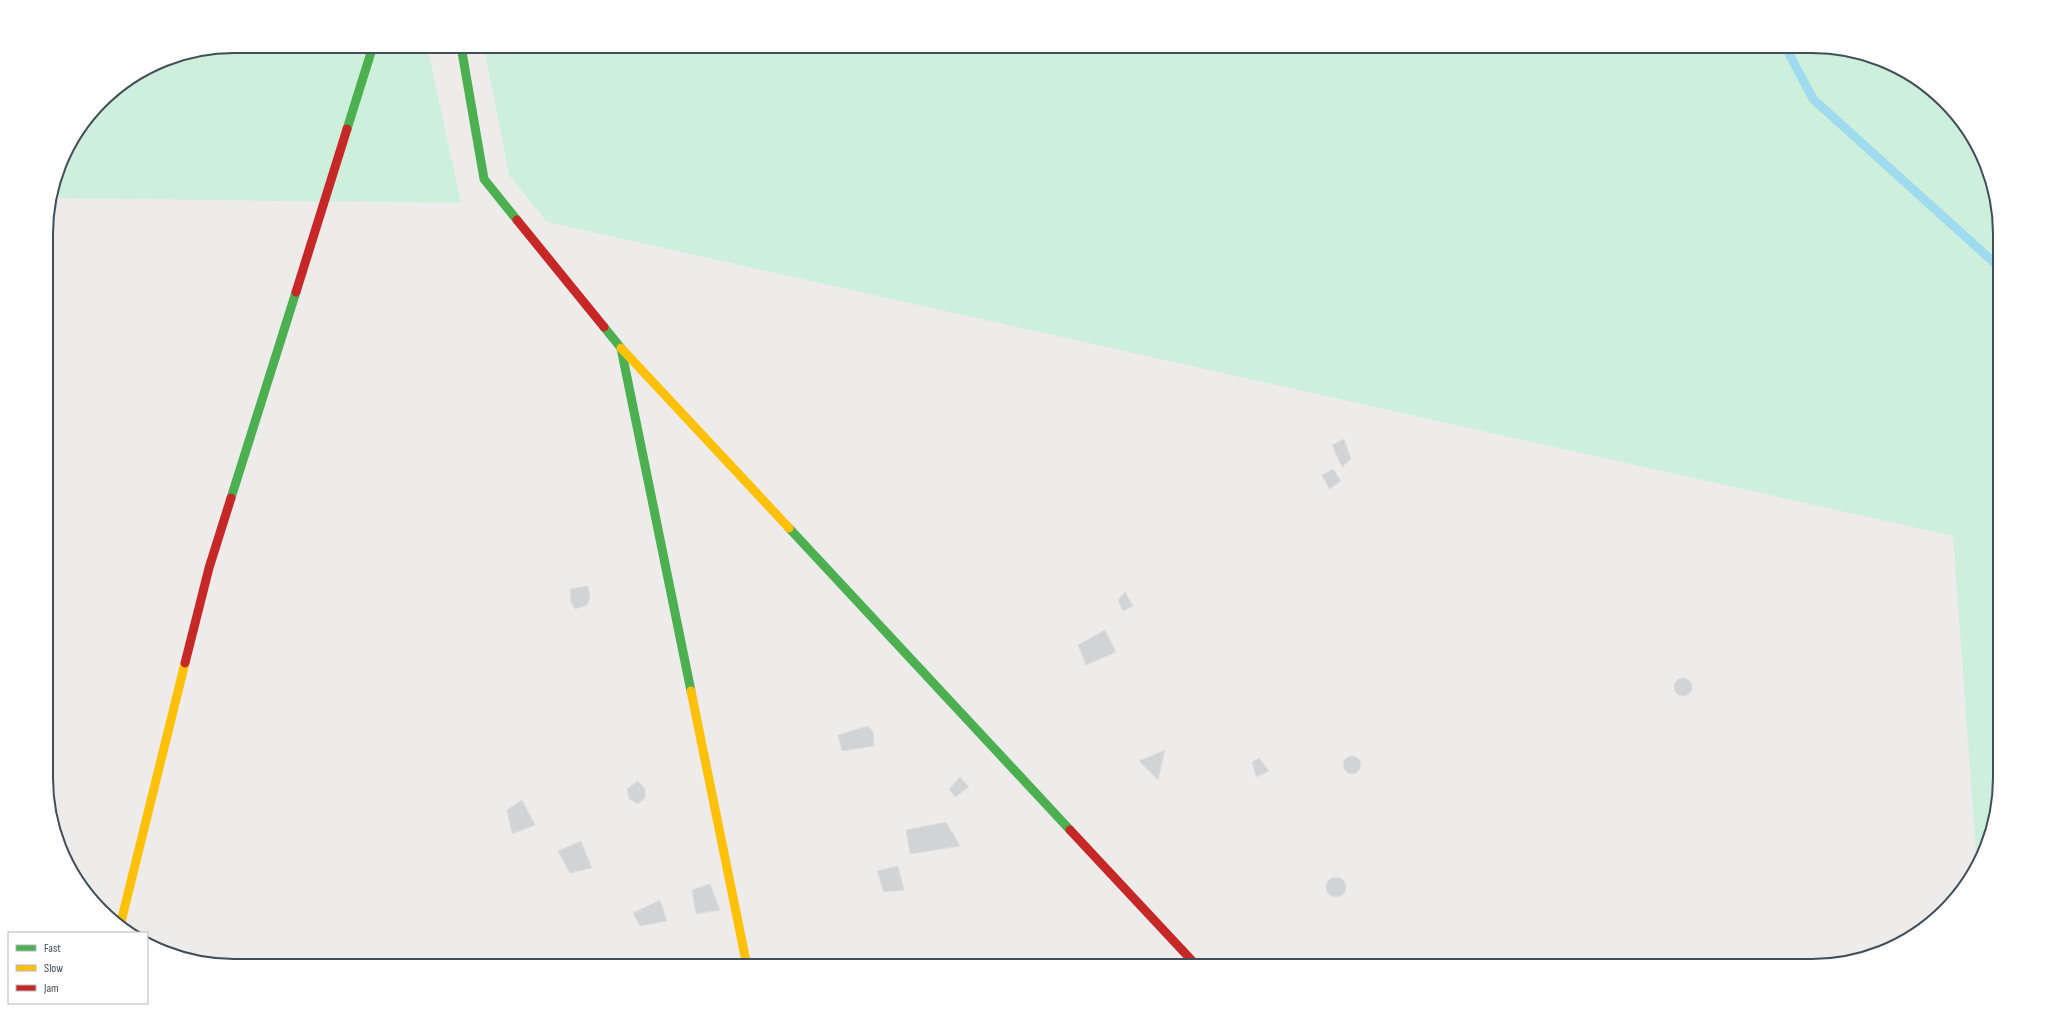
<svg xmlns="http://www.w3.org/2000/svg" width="2046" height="1012" viewBox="0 0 2046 1012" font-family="'Sofia Sans Condensed',sans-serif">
	<rect width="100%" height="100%" fill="#edeceb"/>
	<path fill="#ceefdb" d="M234 46H427L461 203 53 198 66 151 110 93 162 60Z
		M484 46H1812L1895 65 1961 120 1986 162 1998 210 2000 778 1981 861 1977 866 1953 536 547 222 509 175Z"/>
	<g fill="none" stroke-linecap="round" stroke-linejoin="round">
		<path stroke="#9fdbef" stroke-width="9" d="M1785 46 1813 99 1999 267"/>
	</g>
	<path fill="#d2d3d4" stroke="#dededf" d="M1344 439 1351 459 1342 467 1332 445Z
		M1333 469 1341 481 1329 489 1322 475Z
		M588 586 590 598 587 605 575 609 571 602 570 589Z
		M1125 592 1133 606 1123 611 1118 600Z
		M1105 630 1116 652 1086 665 1078 645Z
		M1674 687a9 9 0 1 1 18 0a9 9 0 1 1-18 0Z
		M868 726 873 732 874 746 842 751 838 735Z
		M1165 750 1158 780 1139 761Z
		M1343 765a9 9 0 1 1 18 0a9 9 0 1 1-18 0Z
		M1259 758 1269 771 1256 777 1252 762Z
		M960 777 969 787 955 797 949 789Z
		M638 781 645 789V798L638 804 629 799 627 789Z
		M522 800 535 825 512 834 507 810Z
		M946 822 960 846 910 854 906 830Z
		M581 841 592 868 570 873 558 851Z
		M898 866 904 890 884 892 877 871Z
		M1326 887a10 10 0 1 1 20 0a10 10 0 1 1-20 0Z
		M710 884 720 910 696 914 692 890Z
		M660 900 667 921 640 926 633 913Z"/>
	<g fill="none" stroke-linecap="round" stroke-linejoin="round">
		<path stroke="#4caf50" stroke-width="9" d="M461 46 484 179 517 220
			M347 129 373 46
			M604 327 621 348 691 691
			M231 498 296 292
			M789 528 1070 830"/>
		<path stroke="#ffc107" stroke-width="9" d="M621 348 789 528
			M691 691 747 966
			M121 922 185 663"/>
		<path stroke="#c62828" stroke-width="9" d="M517 220 604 327
			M296 292 347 129
			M185 663 209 568 231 498
			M1070 830 1197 966"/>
	</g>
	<path d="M0 0H2046V1012H0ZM234 53H1812A181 181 0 0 1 1993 234V778A181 181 0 0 1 1812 959H234A181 181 0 0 1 53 778V234A181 181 0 0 1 234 53Z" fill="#fff" fill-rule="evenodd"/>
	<path fill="none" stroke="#424e59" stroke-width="2" d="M234 53H1812A181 181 0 0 1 1993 234V778A181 181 0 0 1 1812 959H234A181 181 0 0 1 53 778V234A181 181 0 0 1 234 53Z"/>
	<rect x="8" y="932" width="140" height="72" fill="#ffffff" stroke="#b3b8bd"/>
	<rect x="16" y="945" width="20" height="6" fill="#4caf50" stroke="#b3b8bd"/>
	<text x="44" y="952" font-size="12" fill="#424e59">Fast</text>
	<rect x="16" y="965" width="20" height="6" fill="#ffc107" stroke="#b3b8bd"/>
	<text x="44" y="972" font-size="12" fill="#424e59">Slow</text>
	<rect x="16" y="985" width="20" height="6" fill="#c62828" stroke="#b3b8bd"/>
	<text x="44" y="992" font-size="12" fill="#424e59">Jam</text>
</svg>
